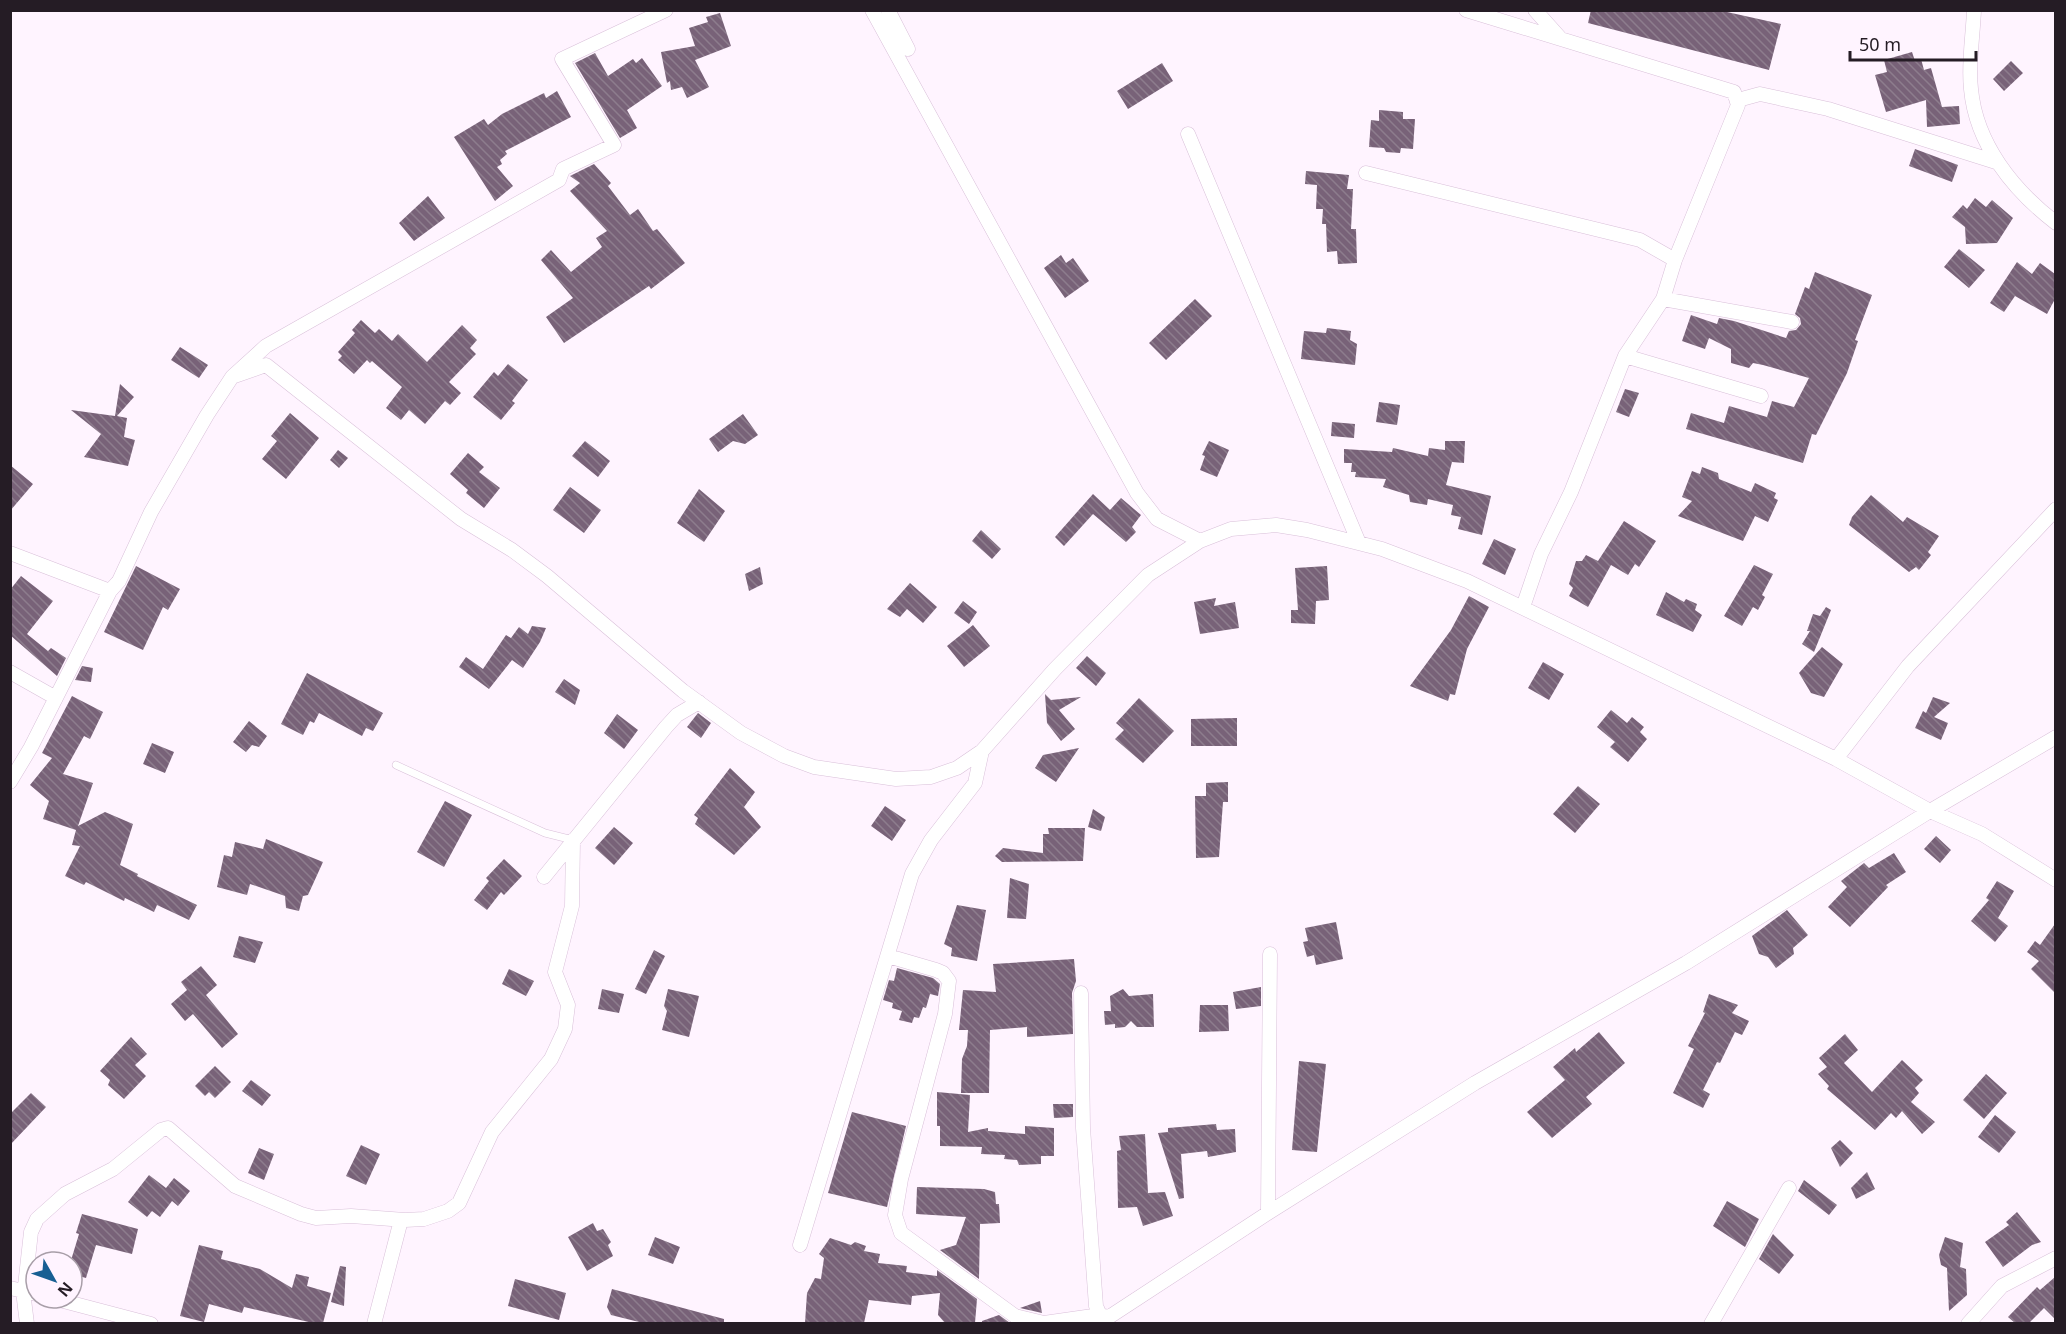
<svg xmlns="http://www.w3.org/2000/svg" width="2066" height="1334" viewBox="0 0 2066 1334" font-family="'Noto Sans',sans-serif">
	<defs>
		<pattern id="building-back-hatch" width="6" height="6" patternUnits="userSpaceOnUse" patternTransform="scale(1.5)"><rect width="6" height="6" fill="#786278"/><path d="M-1 5l2 2M0 0l6 6M5-1l2 2" fill="none" stroke="#8d7d8d"/></pattern>
	</defs>
	<rect width="100%" height="100%" fill="#fff4ff"/>
	<path fill="url(#building-back-hatch)" d="M1591 10H1718L1781 24 1769 70 1588 23Z
		M720 13 731 46 695 60 709 87 687 98 682 87 671 90 670 81 667 83 661 52 695 46 689 28 708 22 706 17Z
		M1912 52 1915 61 1921 59 1924 70 1931 68 1942 107 1959 106 1960 124 1927 127 1926 100 1886 112 1875 75 1887 72 1884 60Z
		M595 53 608 76 633 59 636 63 642 58 662 86 627 110 637 128 620 138 575 63Z
		M2011 61 2023 73 2004 91 1993 79Z
		M1162 63 1173 81 1128 109 1117 91Z
		M557 91 571 117 505 151 507 154 500 160 502 164 497 167 513 186 495 201 454 137 484 119 488 125 502 114 544 93 546 98Z
		M1379 110 1403 112V119H1415L1413 149 1401 148 1400 153 1386 152 1384 148 1369 147 1371 120 1379 121Z
		M1915 149 1958 165 1952 182 1909 166Z
		M594 164 611 183 608 186 630 215 638 209 653 231 657 229 685 263 651 289 649 286 564 343 546 317 573 298 541 260 551 250 571 272 602 247 596 238 607 231 570 191 580 183 570 176Z
		M1306 171 1349 175 1347 189H1353L1351 229H1356L1357 263 1338 264 1337 251 1327 252 1326 224H1322L1323 209H1316L1317 185 1305 184Z
		M428 196 445 218 414 241 399 223Z
		M1975 198 1986 207 1992 200 2013 218 1997 243 1966 244 1965 227 1952 217 1963 205 1967 209Z
		M1959 249 1985 270 1969 288 1944 267Z
		M1061 255 1066 263 1073 258 1089 281 1065 298 1044 268Z
		M2017 262 2032 274 2040 263 2055 274V299L2047 314 2015 296 2004 312 1990 303Z
		M1815 272 1872 295 1855 340 1858 341 1847 373 1816 435 1812 434 1803 463 1686 429 1691 413 1724 423 1729 406 1767 417 1772 401 1794 407 1809 378 1763 365 1753 363 1749 368 1731 363V349L1709 338 1705 349 1682 341 1691 315 1717 324 1719 318 1734 321 1786 338 1789 331 1796 330 1801 324 1800 318 1795 314 1805 287 1809 289Z
		M1195 299 1212 316 1166 360 1149 343Z
		M361 320 375 333 379 329 392 341 398 334 427 362 462 325 477 340 470 348 476 354 449 382 461 393 450 405 445 401 425 424 409 410 401 420 386 408 402 387 372 361 370 363 367 360 354 374 338 360 342 356 338 352 355 333 352 330Z
		M1327 328 1351 331 1350 340 1357 344 1355 365 1301 359 1304 331 1326 333Z
		M180 347 208 365 199 378 171 360Z
		M508 364 528 380 512 401 515 403 501 420 473 397 494 372 498 376Z
		M120 384 134 397 117 416 127 418 124 437 135 440 128 466 84 457 101 434 71 410 115 416Z
		M1625 389 1639 393 1629 417 1616 412Z
		M1379 402 1400 405 1397 425 1376 422Z
		M290 413 319 438 286 479 262 459 277 441 271 436Z
		M743 414 758 435 745 444 733 441 718 452 709 439Z
		M1332 422 1355 424 1354 438 1331 436Z
		M585 441 610 461 598 477 572 456Z
		M1209 441 1229 450 1217 477 1200 470 1205 456 1202 455Z
		M1445 441H1465L1464 463 1452 462 1446 485 1491 496 1482 535 1458 529 1461 517 1451 515 1453 505 1428 499 1427 505 1410 502 1409 495 1383 487 1386 479 1355 477 1356 472H1351L1352 463H1344V449L1392 452 1393 448 1428 456 1429 448 1445 450Z
		M338 450 348 458 339 468 330 460Z
		M468 453 484 467 479 472 500 488 484 508 466 493 468 490 450 474Z
		M10 465 33 484 10 511Z
		M1702 467 1718 473 1719 479 1751 492 1755 483 1776 493 1774 498 1778 500 1768 522 1755 516 1743 541 1678 516 1692 501 1682 497 1692 471 1700 474Z
		M570 487 601 510 584 533 553 510Z
		M699 489 725 511 704 542 677 523Z
		M1093 494 1110 510 1121 498 1141 515 1132 527 1136 532 1126 542 1093 514 1064 546 1055 537Z
		M1871 495 1903 522 1907 517 1939 536 1928 552 1931 555 1919 570 1916 567 1909 572 1849 525 1852 517Z
		M1624 521 1656 541 1639 567 1635 564 1628 575 1611 565 1588 607 1569 596 1573 588 1569 584 1576 561H1582L1586 555 1598 561Z
		M981 530 1001 549 992 559 972 541Z
		M1494 539 1516 549 1505 575 1482 564Z
		M1754 565 1773 574 1762 595 1765 597 1758 610 1753 607 1742 626 1724 616Z
		M136 566 180 589 168 610 163 607 143 650 104 632Z
		M1327 566 1329 600 1316 601 1315 624 1291 623V610H1298L1295 568Z
		M760 567 763 584 749 591 745 574Z
		M21 576 53 601 27 634 48 651 51 648 66 658 57 676 10 635V590Z
		M910 583 937 607 923 623 907 609 900 617 887 609Z
		M1666 592 1684 602 1686 599 1697 604 1695 610 1702 615 1693 632 1656 615Z
		M1469 596 1489 607 1467 649 1455 695 1450 694 1448 701 1410 686 1451 630Z
		M1216 598 1214 606 1235 602 1239 628 1200 634 1194 602Z
		M963 601 977 612 969 624 954 613Z
		M1826 607 1831 610 1814 652 1802 644 1810 631H1807L1813 614 1820 616Z
		M973 625 990 646 964 667 947 646Z
		M532 626 546 628 540 642 523 668 512 660 489 689 459 667 466 657 483 669 506 635 511 638 519 627 528 634Z
		M1822 647 1843 664 1824 697 1811 693 1799 673Z
		M1087 656 1106 673 1096 686 1076 668Z
		M1543 662 1564 674 1549 700 1528 688Z
		M82 666 93 668 91 682 75 680Z
		M307 673 383 713 373 731 366 728 362 736 319 713 314 723 310 721 303 735 281 724Z
		M564 679 580 690 575 705 555 692Z
		M1045 694 1051 700 1081 697 1059 710 1075 729 1061 741 1047 723Z
		M72 696 103 712 90 739 84 736 63 774 93 783 78 826 105 812 133 824 120 865 138 874 137 876 197 905 189 920 157 905 154 912 125 898 124 901 86 882 84 885 65 876 80 846 72 845 76 830 43 819 49 801 30 785 52 758 42 753Z
		M1933 697 1950 703 1934 717 1948 723 1941 740 1915 728 1923 711 1926 713Z
		M1139 698 1174 731 1143 763 1115 739 1124 730 1116 723Z
		M1611 710 1627 723 1632 717 1644 727 1640 732 1647 739 1628 762 1610 747 1615 742 1597 727Z
		M698 713 711 723 701 738 687 727Z
		M617 714 638 730 624 749 604 733Z
		M1237 718V746H1191V719Z
		M249 721 267 736 259 747 252 745 246 752 233 742Z
		M152 743 174 752 165 773 143 764Z
		M1079 748 1056 782 1035 768 1043 755Z
		M730 768 755 792 744 807 761 827 734 855 695 824 698 818 694 815Z
		M1228 782V802H1223L1219 857 1196 858 1195 796H1206V783Z
		M1578 786 1600 804 1575 833 1553 814Z
		M445 801 472 815 444 867 417 852Z
		M885 806 906 820 892 841 871 826Z
		M1093 809 1105 817 1101 831 1088 827Z
		M614 827 633 843 614 865 595 848Z
		M1048 828H1085L1083 861 1002 862 995 856 1003 848 1043 853V834H1049Z
		M1936 836 1951 850 1940 863 1924 849Z
		M266 839 323 862 308 895 303 896 299 911 286 908 285 896 250 884 247 895 217 887 224 855 232 857 235 842 263 849Z
		M1894 853 1906 872 1886 885 1888 887 1850 927 1828 907 1847 887 1841 881 1864 863 1869 868Z
		M504 859 522 876 504 895 501 892 487 910 474 900 489 881 486 878Z
		M1010 878 1029 884 1026 919 1007 918Z
		M1997 881 2014 891 1998 918 2008 926 1995 942 1971 921 1989 900 1986 898Z
		M957 905 986 910 977 961 951 956 952 948 944 944Z
		M1787 910 1808 935 1793 948 1794 954 1776 968 1768 957 1759 954 1752 936Z
		M1336 922 1343 959 1316 965 1314 955 1307 957 1303 942 1308 941 1305 928Z
		M2055 924V993L2031 969 2039 961 2027 952 2035 941 2040 945Z
		M239 936 263 942 255 963 233 957Z
		M654 950 665 956 646 994 635 989Z
		M1074 959 1076 981 1072 993 1073 1034 1027 1037V1027L990 1030 989 1093H961L962 1059 967 1046 968 1030H959L963 990 996 992 993 964Z
		M201 966 217 985 206 995 238 1034 222 1048 193 1014 185 1021 171 1004 187 990 181 982Z
		M897 968 933 978 940 984 938 996 930 994 926 1008 923 1007 919 1018 914 1017 912 1023 899 1020 902 1011 892 1008 893 1003 883 1000 889 980 894 981Z
		M509 969 534 981 526 996 502 984Z
		M1261 987V1006L1236 1009 1233 992Z
		M602 989 624 994 619 1013 598 1009Z
		M668 989 699 996 689 1037 662 1030 667 1011 664 1006Z
		M1123 989 1129 996 1153 994 1154 1027H1137L1131 1021 1125 1027 1115 1028V1024L1105 1025 1104 1011H1111L1110 996Z
		M1709 994 1738 1005 1732 1013 1749 1021 1742 1035 1735 1032 1720 1063 1717 1062 1703 1090 1710 1094 1703 1108 1673 1093 1694 1049 1688 1046 1705 1013 1703 1012Z
		M1200 1005H1228L1229 1031 1199 1032Z
		M1599 1032 1625 1063 1586 1097 1592 1104 1552 1138 1527 1112 1565 1080 1553 1067 1575 1048 1576 1052Z
		M1845 1034 1858 1050 1844 1063 1872 1092 1902 1060 1923 1080 1915 1088 1919 1093 1911 1102 1935 1122 1922 1134 1902 1111 1896 1118 1891 1113 1875 1130 1827 1089 1829 1086 1818 1074 1827 1067 1819 1058Z
		M131 1037 147 1054 135 1065 146 1076 124 1099 108 1085 110 1080 100 1071Z
		M1299 1061 1326 1064 1317 1152 1292 1150Z
		M215 1066 231 1082 215 1098 209 1092 205 1096 195 1086Z
		M1986 1074 2007 1093 1984 1119 1963 1100Z
		M251 1080 271 1095 262 1106 242 1091Z
		M937 1092 970 1095 968 1132 988 1128V1131L1025 1134V1126L1054 1128V1156H1041V1164L1019 1165 1017 1160 1004 1159 1005 1155 981 1154 982 1147 940 1146V1126H937Z
		M31 1093 46 1107 10 1145V1114Z
		M1053 1104H1073V1117L1054 1118Z
		M852 1112 906 1126 887 1207 828 1193Z
		M1995 1115 2016 1132 1999 1153 1978 1137Z
		M1216 1124 1217 1130 1235 1129 1236 1152 1208 1157 1207 1151 1181 1154 1184 1198 1179 1199 1158 1133 1168 1132V1128Z
		M1145 1134 1148 1193 1165 1192 1173 1216 1143 1226 1137 1207 1118 1208 1117 1151 1121 1150 1119 1136Z
		M1840 1140 1853 1153 1840 1167 1831 1148Z
		M361 1145 380 1154 366 1185 346 1176Z
		M259 1148 274 1154 264 1180 248 1173Z
		M1867 1172 1875 1189 1856 1199 1851 1188Z
		M149 1175 166 1188 174 1178 190 1191 178 1206 172 1201 160 1217 152 1211 147 1217 128 1202Z
		M1804 1180 1837 1205 1829 1215 1798 1191Z
		M917 1187 984 1189 995 1192 996 1204H999L1000 1223 980 1224 979 1279 940 1250 956 1245 966 1217 916 1214Z
		M1727 1201 1759 1219 1745 1247 1713 1226Z
		M2017 1212 2041 1242 2032 1245 2003 1267 1985 1242 2009 1225 2006 1222Z
		M82 1214 138 1229 132 1254 96 1245 86 1278 72 1274V1257L79 1234 76 1233Z
		M593 1223 597 1231 603 1229 611 1242 608 1245 613 1256 587 1271 568 1237Z
		M1773 1234 1794 1255 1779 1274 1759 1259Z
		M655 1237 680 1247 673 1264 648 1255Z
		M1945 1237 1963 1243 1960 1267 1966 1269 1967 1295 1949 1311 1947 1268 1941 1265 1939 1255Z
		M830 1238 851 1245 855 1242 866 1246 864 1251 880 1254 878 1263 907 1266 906 1272 937 1276V1270L977 1299 975 1323H945L938 1315 940 1293 912 1296 911 1305 869 1300 864 1323H805L807 1293 815 1278 821 1279 824 1258 819 1254Z
		M199 1245 223 1251 221 1259 260 1269 292 1288 296 1274 309 1277 307 1286 331 1293 323 1323H313L244 1307 242 1313 209 1304 204 1322 180 1316Z
		M340 1266 346 1267 344 1306 331 1302Z
		M2055 1277V1319L2044 1308 2029 1323H2015L2008 1317 2037 1287 2040 1290Z
		M515 1279 566 1293 559 1320 508 1306Z
		M612 1289 724 1319V1323H643L611 1315 607 1307Z
		M1040 1301 1042 1313 1020 1308Z
		M999 1315 1010 1323H982V1321Z"/>
	<g fill="none" stroke-linecap="round" stroke-linejoin="round">
		<defs>
			<path id="lane" d="M396 765 545 833 573 840"/>
			<path id="street" d="M872 10 1137 493 1157 519 1200 541
				M888 10 908 49
				M1466 10 1734 92 1738 105 1675 260 1663 299 1792 322
				M1535 10 1560 38
				M1974 10C1973 36 1968 64 1971 89 1976 144 2013 190 2056 223
				M1738 100 1760 94 1828 109 1996 162
				M1188 134 1359 543
				M1366 173 1640 240 1675 260
				M1625 356 1761 396
				M232 377 266 365 461 519 512 550 547 576 683 691 741 733 784 756 814 767 896 779 931 777 957 768 982 751 1055 669 1148 575 1200 541 1231 529 1276 525 1307 530 1382 549 1467 581 1836 759 1930 811 1982 834 2056 880
				M10 553 110 591
				M1523 607 1541 554 1571 492 1625 356 1663 299
				M10 672 56 698
				M1836 759 1908 666 2056 509
				M10 782 31 747 110 591 119 581 151 512 207 415 232 377 266 346 559 180 563 169 614 145 562 59 666 10
				M544 877 666 727 677 715 699 702
				M888 956 936 970 943 973 949 981 945 1014 901 1179 895 1215 901 1233 1015 1316 1044 1323 1100 1315
				M1081 993 1083 1128 1096 1306 1100 1315 1109 1317 1268 1213 1475 1083 1686 963 1930 811 2056 737
				M1268 1213 1270 954
				M800 1245 912 874 931 840 975 783 982 751
				M10 1288 23 1291 25 1286 31 1232 37 1219 65 1194 113 1169 161 1130 168 1128 235 1186 301 1214 316 1218 351 1216 405 1220 424 1219 448 1211 459 1203 492 1132 551 1059 565 1029 568 1005 555 972 572 906 573 840
				M52 1298 151 1324
				M27 1324 23 1291 36 1294
				M374 1324 401 1220
				M1711 1324 1789 1188
				M1968 1324 2002 1286 2056 1258"/>
		</defs>
		<use href="#lane" stroke="#d9c0d9" stroke-width="8"/>
		<use href="#street" stroke="#d9c0d9" stroke-width="15"/>
		<use href="#lane" stroke="#fff" stroke-width="7"/>
		<use href="#street" stroke="#fff" stroke-width="14"/>
	</g>
	<rect width="2066" height="1334" fill="none" stroke="#251c25" stroke-width="24"/>
	<g transform="translate(54 1280) rotate(130)"><circle r="28" fill="#fff4ff" stroke="#a89ea8" stroke-width="1.5"/>
	<path d="M0-4.5L10 22L0 15L-10 22Z" fill="#175f93"/>
	<text y="-9" font-size="16" font-weight="bold" text-anchor="middle" fill="#251c25">N</text>
	</g>
	<path d="M1850 51v9h126v-9" fill="none" stroke="#251c25" stroke-width="3"/>
	<text x="1859" y="51" font-size="18" fill="#251c25" stroke="#fff4ff" stroke-width="4.5" paint-order="stroke">50 m</text>
</svg>
